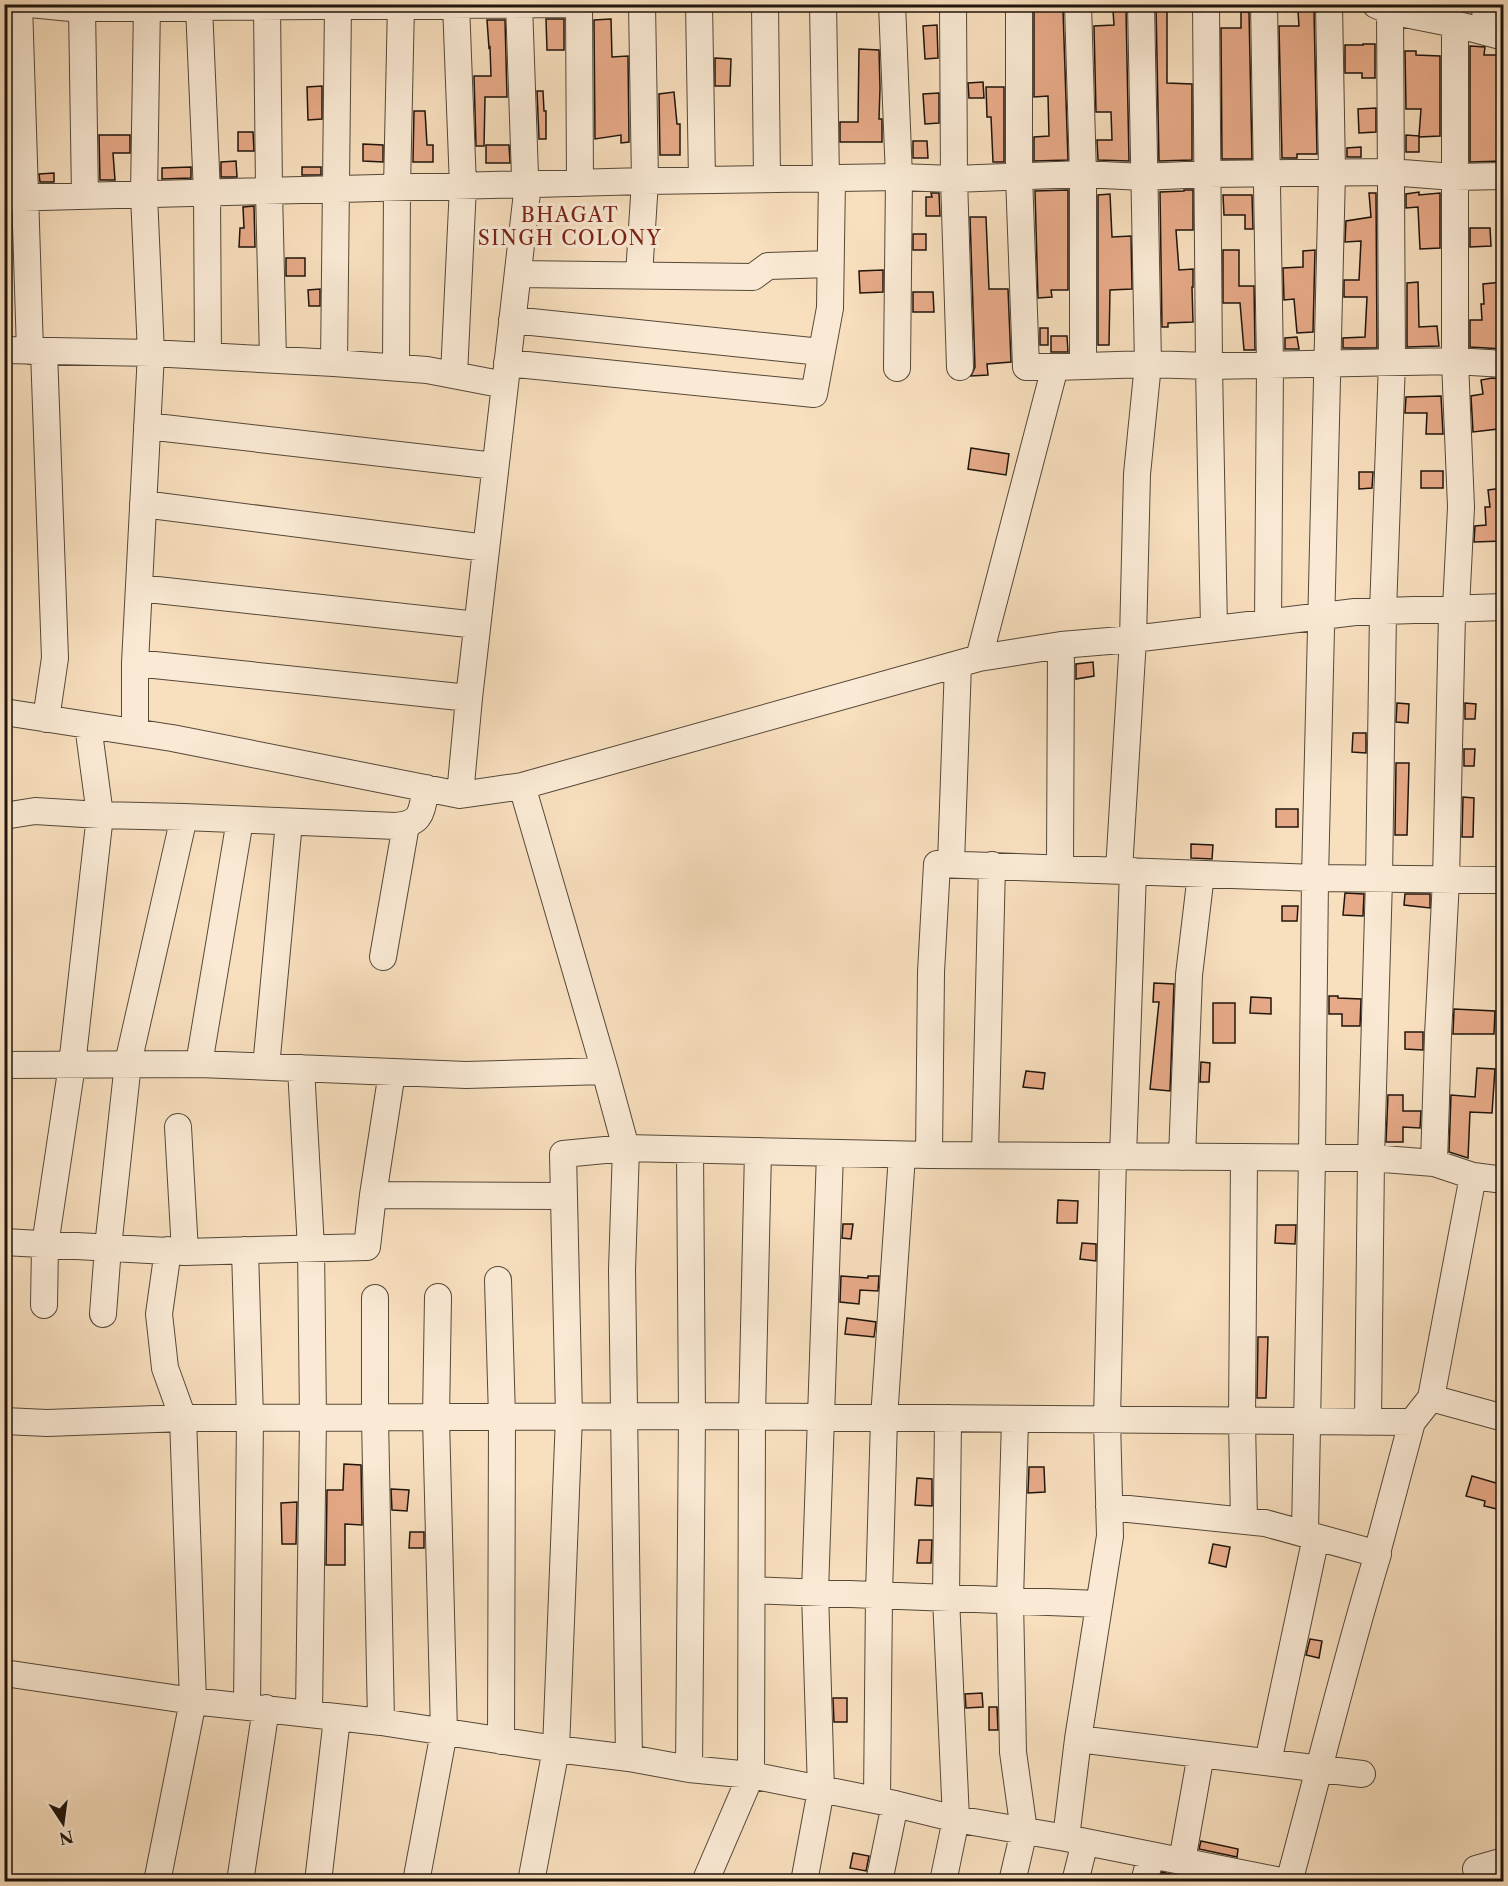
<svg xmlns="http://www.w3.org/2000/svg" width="1508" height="1886" viewBox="0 0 1508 1886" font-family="'Libre Caslon Text',serif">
	<rect width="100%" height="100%" fill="#f8dfbe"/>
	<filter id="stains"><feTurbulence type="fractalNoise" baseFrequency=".00333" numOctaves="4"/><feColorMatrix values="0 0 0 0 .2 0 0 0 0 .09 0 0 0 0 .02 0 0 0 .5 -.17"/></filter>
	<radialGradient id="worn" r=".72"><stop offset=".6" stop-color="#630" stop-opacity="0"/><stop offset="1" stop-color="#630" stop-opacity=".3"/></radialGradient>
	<path fill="#e7aa88" stroke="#1f150c" stroke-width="1.5" d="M1156 6H1167V83L1192 84V160L1159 161Z
		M1063 10 1068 160 1034 161V137L1049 136 1048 96 1034 97V11Z
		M1113 10H1126L1129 161 1098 160 1097 140H1112L1111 112H1096L1094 26 1114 25Z
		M1298 11H1314L1317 154H1297V158H1282L1279 26H1299Z
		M1241 12H1249L1252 159H1222L1221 28H1241Z
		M546 19H564V50H547Z
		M611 19 612 57 628 56 629 142 621 143V135L595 139 594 20Z
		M487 20H505L507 97H485L484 146H476L474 76H491L490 47 489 48Z
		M937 25 938 58 925 59 923 26Z
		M1363 44H1375V78H1362V73H1345V45H1363Z
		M1470 46 1485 47 1484 55H1503V161L1470 162Z
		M859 49 879 50 880 88 879 119H882V142H840V122H858Z
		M1405 51H1416V55L1440 56V136L1419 137V152H1406V135L1419 136 1421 109H1406Z
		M715 58 731 59 730 86H715Z
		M983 82 984 98H969L968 83Z
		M322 86V119L308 120 307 87Z
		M986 87H1004V162H993L991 117H987Z
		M537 91H543L544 111H546V139H539Z
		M674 92 677 124H680V155H660L659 94Z
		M939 93V123L925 124 923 94Z
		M1376 108V132L1359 133 1358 109Z
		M414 111H425L427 145H433V162H413Z
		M238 132H253L254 151H238Z
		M99 135H130V153H113L115 180H100Z
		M913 141H927L928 158H913Z
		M363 144 383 145V162L363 161Z
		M486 145H509L510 163H486Z
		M1361 147V157H1347V148Z
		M236 161 237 177H221V162Z
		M191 167V178L162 179V168Z
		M302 167H321V175H302Z
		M54 173V182H40L39 174Z
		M1068 190V290H1051L1052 297 1038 298 1035 191Z
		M1184 190H1193V230H1176L1179 270 1193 269V287H1192L1193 322 1168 323V327H1162L1160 192 1184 191Z
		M1419 192V195L1440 193V248L1420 249 1418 207 1406 208V194Z
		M931 193H939L940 216H926V197H932Z
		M1369 193H1376L1377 348H1343V338L1365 337 1367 297H1344V280H1359L1361 241 1345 242 1346 221 1371 217Z
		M1110 194 1112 237 1131 236 1132 289 1110 290 1109 345H1098V195Z
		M1223 195H1252L1253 229H1245V215H1224Z
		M254 206 255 247H239L240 228H244L243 207Z
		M970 217H986L989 289H1008L1011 362 987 364 988 375 971 376 975 367Z
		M1470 228H1490L1491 246 1470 247Z
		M913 234H926V250H913Z
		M1223 250H1239V286H1254L1255 350H1244L1240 303H1223Z
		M1315 250 1313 332 1297 333 1294 299 1284 300 1283 268 1303 267V251Z
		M286 258H305V276H286Z
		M883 270V292L860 293 859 271Z
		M1418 282 1419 327 1437 326 1439 346 1407 347V283Z
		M1502 282 1503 349 1470 347V320H1482L1481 304H1484L1483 284Z
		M320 289V306H309L308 290Z
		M913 292H933L934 312H913Z
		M1040 328H1048V345H1040Z
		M1051 336H1067L1068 352H1051Z
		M1297 337 1299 349H1285V338Z
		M1492 378 1500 379 1503 396V426L1498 427V429L1473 432 1471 396 1483 394 1481 380Z
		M1441 396 1443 434H1426L1427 413H1405L1406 397Z
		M971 448 1009 454 1006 475 968 469Z
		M1421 471H1443V488H1421Z
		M1359 472H1373L1372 488 1359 489Z
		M1503 488V541L1474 542 1475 526 1486 525 1485 507H1490L1488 490Z
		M1093 662 1094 676 1076 679V664Z
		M1397 703 1409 704 1408 723 1396 722Z
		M1465 703 1476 704 1475 719H1465Z
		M1353 733H1366V753L1352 752Z
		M1464 749H1475L1474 766H1464Z
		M1396 763H1409L1407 835H1395Z
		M1463 797 1474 798 1473 837H1462Z
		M1276 809H1298V827H1276Z
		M1191 844 1213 845 1212 859 1191 858Z
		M1345 893 1364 894 1363 916 1343 915Z
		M1405 894H1430V908L1404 905Z
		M1282 906H1298L1297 921H1282Z
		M1154 983 1174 984 1170 1091 1150 1089 1159 1002H1153Z
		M1329 996H1338V998L1361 999 1360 1026H1342V1014H1329Z
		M1251 997 1271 998V1014L1250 1013Z
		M1213 1003H1235V1043H1213Z
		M1454 1009 1495 1011 1494 1034H1453Z
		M1405 1032H1423V1050L1405 1049Z
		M1201 1062 1210 1063 1209 1082H1200Z
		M1477 1068 1495 1069 1492 1113 1470 1112 1468 1158 1449 1152 1451 1095 1475 1097Z
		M1026 1071 1045 1073 1043 1089 1023 1087Z
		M1388 1095H1403V1111H1421L1420 1128 1403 1127V1142H1386Z
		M1058 1200 1078 1201 1077 1223H1057Z
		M843 1224H853L851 1239 842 1238Z
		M1276 1225H1296L1295 1244 1275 1243Z
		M1082 1243 1096 1244V1261L1080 1259Z
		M841 1276 868 1278V1276H879L878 1291 860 1290 859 1304 840 1302Z
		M847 1318 876 1322 874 1337 845 1334Z
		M1258 1337H1268L1266 1398H1257Z
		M344 1464 361 1465 362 1525 345 1524V1565H326L327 1490H343Z
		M1029 1467H1044L1045 1492 1028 1493Z
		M1472 1476 1503 1485 1497 1509 1484 1506 1485 1501 1466 1496Z
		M917 1478 932 1479V1506L915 1505Z
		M391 1489 409 1490 407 1511 392 1510Z
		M297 1502 296 1544H282L281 1503Z
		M410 1532H424V1548H409Z
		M919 1540H932L931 1563H917Z
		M1213 1544 1230 1547 1226 1567 1209 1563Z
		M1310 1639 1322 1641 1319 1658 1306 1655Z
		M982 1693 983 1707 966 1708 965 1694Z
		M833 1698H847V1722H834Z
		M989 1707H997L998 1730H989Z
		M1201 1841 1238 1849 1237 1857 1199 1849Z
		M853 1853 869 1856 866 1871 850 1868Z
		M1162 1872 1177 1876 1176 1881H1160Z"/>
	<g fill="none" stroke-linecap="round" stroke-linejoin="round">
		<defs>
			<path id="minor" d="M19 4 30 351
				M30 4 71 8 577 4
				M147 4 144 195 151 353 135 663 469 698
				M579 4 580 183
				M699 4 702 180
				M765 4 767 179
				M823 4 826 179
				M892 4 899 177 897 368
				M953 4 954 179 960 367
				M1019 4V176L1026 367H1055
				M1078 4 1083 174V366
				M1206 4 1209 366 1214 629
				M1264 4 1270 365 1268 622
				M1329 4 1332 172 1315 878 1504 880
				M1485 4 1486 32
				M1376 5 1390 11 1455 24 1504 37
				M199 7 207 193 208 355
				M267 7 269 191 273 359
				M82 8 85 196
				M4 198 645 181 899 177 954 179 1083 174 1143 177 1207 174 1390 172 1454 177 1504 176
				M518 274 753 277 768 266 830 264
				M639 275 645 181 642 4
				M512 320 821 352
				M4 350 151 353 334 363 427 370 505 385
				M44 351 55 658 46 719
				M334 363 338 4
				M507 363 814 394 830 308 832 179
				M396 367 397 188 401 4
				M454 375 463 186 456 4
				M147 426 495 466
				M143 504 486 548
				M139 588 477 625
				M1504 607 1355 612 1133 639 1061 645 979 658 522 786 605 1071 626 1148 929 1155 1371 1158 1434 1163 1473 1176 1504 1180
				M979 658 1055 367 1148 364 1209 366 1455 361 1504 364
				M135 663V732
				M4 712 172 738 460 795 522 786
				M460 795 469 698 528 184 525 176 519 4
				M4 816 35 811 100 815 184 817 396 826C423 823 421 812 426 788
				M951 863 958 664
				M1060 868 1061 645
				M1119 870 1133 639 1137 474 1148 364 1141 4
				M383 957 406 825
				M199 1064 240 820
				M4 1065 199 1064 466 1075 605 1071
				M266 1067 289 822
				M301 1068 311 1248 313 1418 309 1714
				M178 1127 185 1252
				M929 1155 931 972 937 864 1315 878 1312 1157 1305 1534
				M985 1155 992 865
				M1113 1156 1107 1420 1110 1536 1078 1739 1362 1774
				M1123 1156 1133 871
				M1182 1157 1189 975 1201 874
				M1434 1163 1438 1035 1446 880 1452 614 1456 608 1461 507 1455 361V24
				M373 1195 392 1072
				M4 1242 185 1252 367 1247 373 1195 564 1196
				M245 1250 250 1418 247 1706
				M498 1280 502 1417 501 1741
				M375 1298V1418L381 1722
				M44 1305 45 1245 72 1065 100 815 88 725
				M103 1314 108 1247 128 1063 184 817
				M1431 1398 1504 1418
				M4 1421 47 1423 183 1418 692 1416 1412 1422 1431 1398 1473 1176
				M1368 1422 1371 1158 1379 879 1383 611 1392 362 1390 11
				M1109 1507 1265 1523 1378 1554C1345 1662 1319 1772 1289 1882
				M1244 1521 1242 1421 1244 1157
				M1377 1553 1412 1422
				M752 1590 1099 1604
				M4 1673 193 1701 381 1722 556 1749 629 1758 689 1769 751 1775 895 1804 956 1819 1066 1838 1286 1882
				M1268 1762 1316 1537
				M689 1769 692 1416 690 1150
				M877 1800 879 1595 884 1418 902 1155
				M1066 1838 1078 1739
				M1182 1861 1201 1754
				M1476 1869 1504 1861
				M157 1882 193 1701 183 1418 165 1368 159 1314 168 1250
				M240 1882 266 1708
				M318 1882 337 1718
				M416 1882 444 1732 436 1418 438 1297
				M531 1882 556 1749 569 1416 563 1154 626 1148 622 1270 629 1758
				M705 1882 751 1775 752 1416 758 1151
				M804 1882 821 1790 815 1592 830 1153
				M879 1882 895 1804
				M943 1882 956 1819 946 1598 948 1418
				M1012 1882 1024 1831 1013 1752 1010 1600 1015 1419
				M1075 1882 1085 1842
				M1144 1882 1151 1855"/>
		</defs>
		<use href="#minor" stroke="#554838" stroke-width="28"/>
		<use href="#minor" stroke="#faead5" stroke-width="26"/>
	</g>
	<g text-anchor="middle" stroke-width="6" stroke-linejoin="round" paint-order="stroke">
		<g font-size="20" letter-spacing="1.5" fill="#7a1f14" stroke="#faead5">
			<text x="570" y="222">BHAGAT<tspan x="570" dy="23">SINGH COLONY</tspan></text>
		</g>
	</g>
	<rect width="1508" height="1886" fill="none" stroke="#f8dfbe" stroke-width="24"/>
	<rect x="6" y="6" width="1496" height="1874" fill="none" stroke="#1f150c" stroke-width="3"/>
	<rect x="12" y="12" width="1484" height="1862" fill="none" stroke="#1f150c" stroke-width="1.5"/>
	<g transform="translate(63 1823) rotate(167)" stroke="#faead5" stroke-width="4.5" paint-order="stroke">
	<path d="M0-4.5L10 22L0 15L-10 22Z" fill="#1f150c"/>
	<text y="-9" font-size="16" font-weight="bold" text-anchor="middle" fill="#1f150c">N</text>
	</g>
	<rect width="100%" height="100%" filter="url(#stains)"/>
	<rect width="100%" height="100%" fill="url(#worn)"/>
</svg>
